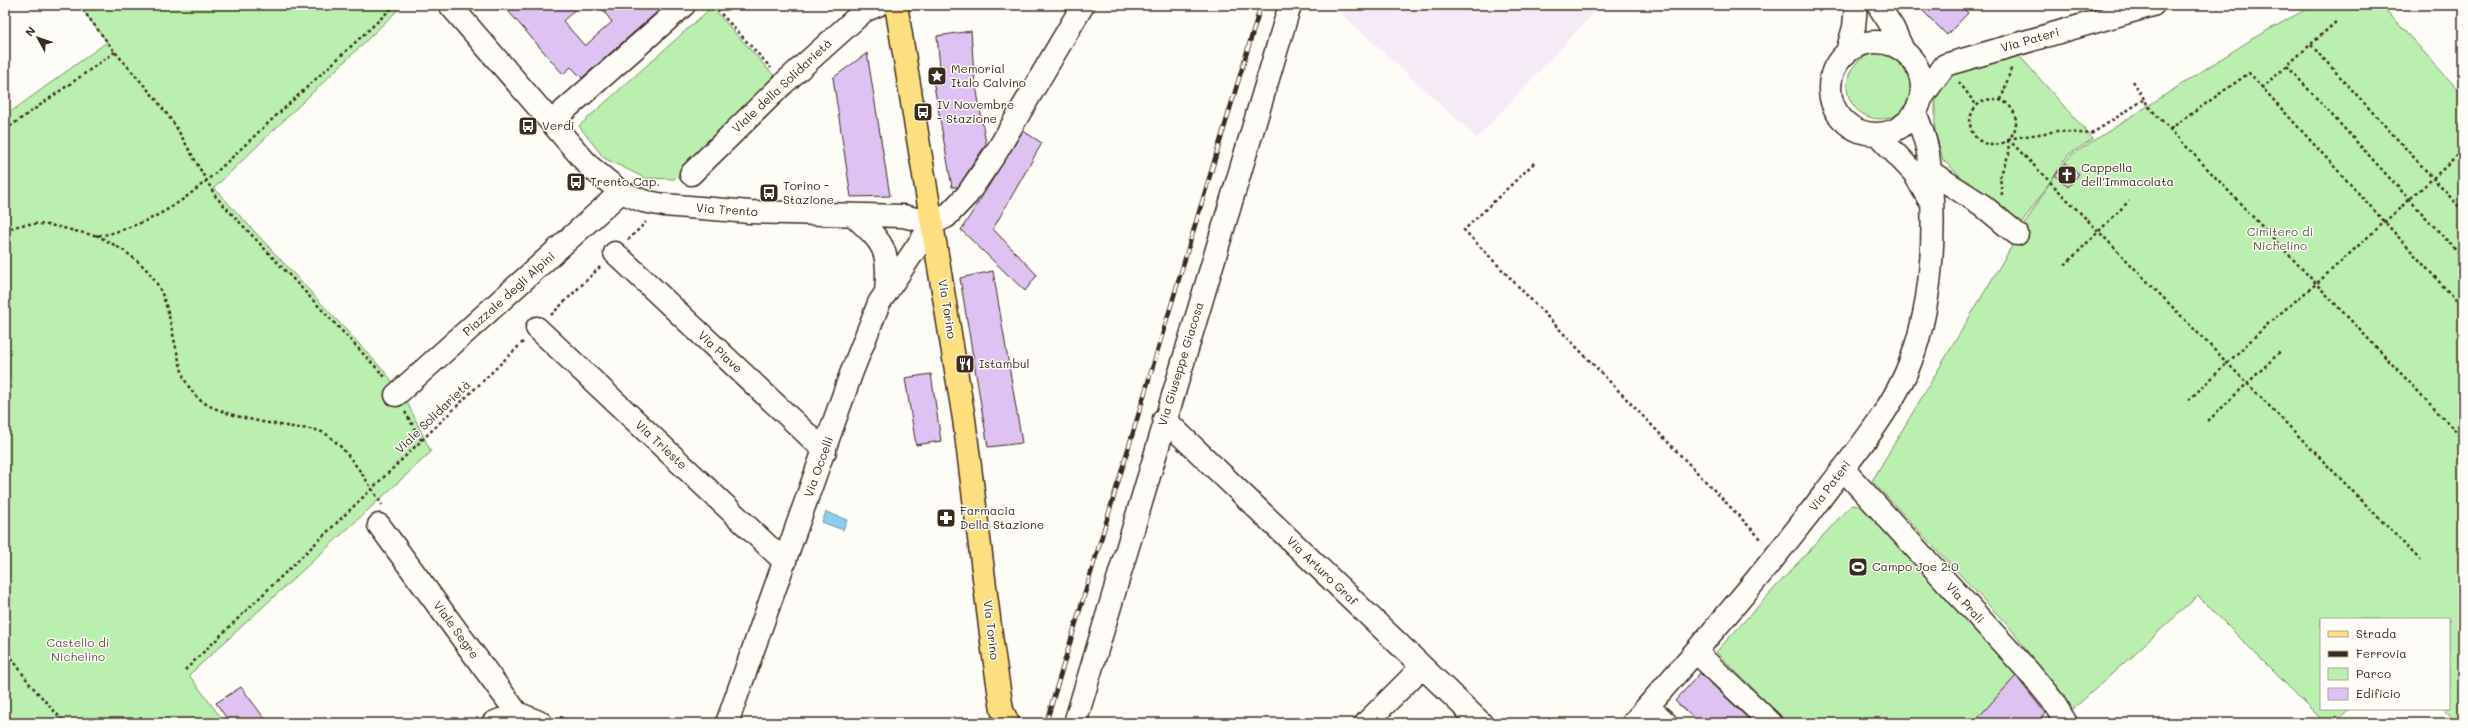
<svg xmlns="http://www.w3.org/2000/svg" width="2468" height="728" viewBox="0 0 2468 728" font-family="Mali,sans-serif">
	<rect width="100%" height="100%" fill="#fdfcf7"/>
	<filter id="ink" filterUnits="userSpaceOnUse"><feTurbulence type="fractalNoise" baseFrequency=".025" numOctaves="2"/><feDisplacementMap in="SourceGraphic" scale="8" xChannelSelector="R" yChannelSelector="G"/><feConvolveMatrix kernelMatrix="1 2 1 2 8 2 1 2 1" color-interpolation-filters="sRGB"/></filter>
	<g filter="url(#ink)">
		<path fill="#f4ebf6" d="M1332 5H1601L1477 138Z"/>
		<path fill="#baefb0" stroke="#7a8c67" d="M79 5H403L214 188 385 372 406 400 431 452 189 675 225 723H5V116L107 42Z
			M2314 5H2381L2463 95V723H2457L2444 709H2449V619H2321V709H2349L2335 723H2325L2198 596 2071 711 2011 629 1872 481 2050 182 2070 156 2252 39Z
			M712 7 776 78 674 179 645 178 604 158 579 126Z
			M2016 52 2093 139 2068 155 2018 229 1943 160 1935 132V102L1943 85 1954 72Z
			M1847 86a33 33 0 1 1 66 0a33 33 0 1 1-66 0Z
			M1851 505 1865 507 2033 689 2002 723H1788L1716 652Z"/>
		<path fill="#8ad0ec" stroke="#6a8e9a" d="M826 512 847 520 843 530 822 522Z"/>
		<path fill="#dec3f2" stroke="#3b2a1e" d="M503 5H580L563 21 585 46 612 22 599 5H665L582 78 571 67 563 74Z
			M1917 5H1960L1968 13 1947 35Z
			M971 31 974 74 986 144 958 187H952L933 80 941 78 937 36Z
			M867 53 890 196 851 197 833 78Z
			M1023 131 1042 143 993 229 1037 275 1025 291 961 230Z
			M2066 163 2079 174 2068 187 2055 175Z
			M993 271 1022 443 988 447 960 278Z
			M931 374 941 441 916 445 905 378Z
			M1700 673 1753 723H1699L1675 701Z
			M2016 676 2045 713 2038 723H1973Z
			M241 687 268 723H230L216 703Z"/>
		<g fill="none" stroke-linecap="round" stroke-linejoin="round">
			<defs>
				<path id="minor" d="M450 5 589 166 621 192 643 201 664 205 750 212 903 216 933 223
					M1878 5 1893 28 1903 50
					M1830 88a46 46 0 1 1 92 0a46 46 0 1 1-92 0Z
					M1847 52 1854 27 1856 5
					M1922 97 1945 65 2153 5
					M551 122 684 5
					M1877 134 1914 173 1928 198
					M1929 171 1982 205 2017 234
					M691 174 784 83 864 11 878 5
					M854 216C885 244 890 251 886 293
					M933 223 946 217 967 195 997 151 1083 5
					M615 253 825 451
					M537 328 785 562
					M396 395 621 192
					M1164 419 1481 723
					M1843 469 2029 672 2052 700 2066 723
					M379 525 517 713 541 723
					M1696 652 1771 723
					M1648 706 1666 723
					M493 723 517 713
					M727 723 851 374 879 303 933 223
					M1075 723 1290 5
					M1366 723 1422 667
					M1633 723C1700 647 1766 571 1827 490 1855 453 1886 417 1905 375 1934 311 1937 222 1928 153 1926 140 1920 125 1915 112"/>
				<path id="major" d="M896 5 964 419 993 650 1002 710 1008 723"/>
			</defs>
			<use href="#minor" stroke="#3b2a1e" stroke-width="25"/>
			<use href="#major" stroke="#3b2a1e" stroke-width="25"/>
			<path stroke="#3b2a1e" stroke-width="2.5" stroke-dasharray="3 3" stroke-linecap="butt" d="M79 5 115 52 155 98 175 125 216 197 386 378
				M713 5 771 68
				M2311 45 2463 211
				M2287 66 2463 258
				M2133 81 2149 107 2463 439
				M1959 82 1977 106
				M2262 88 2337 21
				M1970 122a23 23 0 1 1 46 0a23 23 0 1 1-46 0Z
				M2001 100 2012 66
				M2170 129 2249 73 2463 308
				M5 130 115 52
				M2008 139 2420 560
				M2008 139 2057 131 2091 134 2145 99
				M1534 163 1464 230 1763 541
				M2002 195 2000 176 2009 154 2008 140
				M5 231C35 215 63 230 94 235 105 237 124 229 135 225 186 207 225 163 264 127 308 86 352 46 395 5
				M96 235C177 276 161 302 184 378 188 386 193 394 200 400 222 416 266 423 293 427 304 429 315 428 326 434 345 446 370 485 382 505
				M628 240 646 222
				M2065 265 2129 201
				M551 315 600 267
				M2189 400 2271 321 2316 284 2463 151
				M405 412 422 441
				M2208 421 2280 352
				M5 648 29 683 65 723
				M185 670 523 342
				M560 717 573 723"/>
			<use href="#minor" stroke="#fdfcf7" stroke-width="22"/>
			<use href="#major" stroke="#fedf80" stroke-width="22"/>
			<defs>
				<path id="rail" d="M1046 723 1261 5"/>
			</defs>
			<use href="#rail" stroke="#3b2a1e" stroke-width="4.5"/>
			<use href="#rail" stroke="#fdfcf7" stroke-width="3" stroke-dasharray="9" stroke-linecap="butt"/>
		</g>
	</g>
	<defs>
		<symbol id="sight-square" viewBox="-11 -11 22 22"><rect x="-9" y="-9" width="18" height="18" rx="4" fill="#3b2a1e" stroke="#fdfcf7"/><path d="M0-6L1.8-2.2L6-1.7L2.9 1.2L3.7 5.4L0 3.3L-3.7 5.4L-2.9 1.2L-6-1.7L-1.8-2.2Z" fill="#fff"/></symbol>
		<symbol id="bus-square" viewBox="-11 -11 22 22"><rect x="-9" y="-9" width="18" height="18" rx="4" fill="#3b2a1e" stroke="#fdfcf7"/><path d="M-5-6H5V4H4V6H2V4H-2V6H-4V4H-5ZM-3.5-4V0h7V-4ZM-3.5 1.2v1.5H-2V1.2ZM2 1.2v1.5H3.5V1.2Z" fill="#fff"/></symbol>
		<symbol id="church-square" viewBox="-11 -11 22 22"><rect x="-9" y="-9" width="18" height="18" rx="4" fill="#3b2a1e" stroke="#fdfcf7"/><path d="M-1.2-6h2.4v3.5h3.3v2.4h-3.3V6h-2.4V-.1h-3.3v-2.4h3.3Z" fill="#fff"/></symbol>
		<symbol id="restaurant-square" viewBox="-11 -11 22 22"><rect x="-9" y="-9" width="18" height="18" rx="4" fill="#3b2a1e" stroke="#fdfcf7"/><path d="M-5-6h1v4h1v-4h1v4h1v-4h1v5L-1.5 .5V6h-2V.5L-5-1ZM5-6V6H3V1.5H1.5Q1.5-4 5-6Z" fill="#fff"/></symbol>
		<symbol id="pharmacy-square" viewBox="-11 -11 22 22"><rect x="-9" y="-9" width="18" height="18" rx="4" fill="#3b2a1e" stroke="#fdfcf7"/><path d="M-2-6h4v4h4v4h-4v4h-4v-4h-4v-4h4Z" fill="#fff"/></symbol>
		<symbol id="stadium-square" viewBox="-11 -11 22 22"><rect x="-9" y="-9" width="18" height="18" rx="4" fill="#3b2a1e" stroke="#fdfcf7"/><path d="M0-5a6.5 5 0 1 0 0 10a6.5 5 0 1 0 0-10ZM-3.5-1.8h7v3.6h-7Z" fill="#fff"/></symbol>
	</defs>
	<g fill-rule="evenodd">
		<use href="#sight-square" x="926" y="65" width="22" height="22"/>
		<use href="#bus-square" x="912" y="101" width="22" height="22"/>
		<use href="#bus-square" x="517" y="115" width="22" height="22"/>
		<use href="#church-square" x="2056" y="164" width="22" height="22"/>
		<use href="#bus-square" x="565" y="171" width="22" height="22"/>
		<use href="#bus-square" x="758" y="182" width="22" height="22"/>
		<use href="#restaurant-square" x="954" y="353" width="22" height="22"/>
		<use href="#pharmacy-square" x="935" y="507" width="22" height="22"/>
		<use href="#stadium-square" x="1847" y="556" width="22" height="22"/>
	</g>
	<g text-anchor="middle" stroke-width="3" stroke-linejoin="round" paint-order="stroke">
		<g font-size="12" fill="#3b2a1e" stroke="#fdfcf7">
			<text transform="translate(2030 40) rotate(-16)" y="4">Via Pateri</text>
			<text transform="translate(782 86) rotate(-43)" y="4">Viale della Solidarietà</text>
			<text transform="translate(727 210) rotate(4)" y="4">Via Trento</text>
			<text transform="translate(509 294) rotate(-42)" y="4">Piazzale degli Alpini</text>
			<text transform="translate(947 309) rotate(81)" y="4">Via Torino</text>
			<text transform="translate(720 352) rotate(43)" y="4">Via Piave</text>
			<text transform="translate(1181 364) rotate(-73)" y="4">Via Giuseppe Giacosa</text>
			<text transform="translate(433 417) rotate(-44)" y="4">Viale Solidarietà</text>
			<text transform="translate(661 445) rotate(43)" y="4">Via Trieste</text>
			<text transform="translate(819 467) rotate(-70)" y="4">Via Occelli</text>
			<text transform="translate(1830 486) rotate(-53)" y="4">Via Pateri</text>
			<text transform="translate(1322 571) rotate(44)" y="4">Via Arturo Graf</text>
			<text transform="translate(1965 603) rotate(48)" y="4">Via Prali</text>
			<text transform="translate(456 630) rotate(54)" y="4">Viale Segre</text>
			<text transform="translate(991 630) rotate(83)" y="4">Via Torino</text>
		</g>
		<g font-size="12" fill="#3b2a1e" stroke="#fdfcf7" text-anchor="start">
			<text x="951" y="73">Memorial<tspan x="951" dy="14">Italo Calvino</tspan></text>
			<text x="937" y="109">IV Novembre<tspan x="937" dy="14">- Stazione</tspan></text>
			<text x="542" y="130">Verdi</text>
			<text x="2081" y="172">Cappella<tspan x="2081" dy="14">dell'Immacolata</tspan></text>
			<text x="590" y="186">Trento Cap.</text>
			<text x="783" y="190">Torino -<tspan x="783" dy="14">Stazione</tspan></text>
			<text x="979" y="368">Istambul</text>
			<text x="960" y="515">Farmacia<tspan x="960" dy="14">Della Stazione</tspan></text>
			<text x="1872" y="571">Campo Joe 2.0</text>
		</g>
		<g font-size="12" fill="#5b5b42" stroke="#fdfcf7">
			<text x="2280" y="236">Cimitero di<tspan x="2280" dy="14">Nichelino</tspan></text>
			<text x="78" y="647">Castello di<tspan x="78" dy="14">Nichelino</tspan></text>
		</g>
	</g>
	<rect width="2468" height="728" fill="none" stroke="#fdfcf7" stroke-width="20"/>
	<rect x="10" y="10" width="2448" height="708" fill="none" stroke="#3b2a1e" stroke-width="1.5" filter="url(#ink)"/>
	<rect x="2320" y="618" width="130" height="92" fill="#fdfcf7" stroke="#afa8a0"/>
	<rect x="2328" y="631" width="20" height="6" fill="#fedf80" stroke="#afa8a0"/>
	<text x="2356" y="638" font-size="12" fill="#3b2a1e">Strada</text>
	<rect x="2328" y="651" width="20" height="6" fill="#3b2a1e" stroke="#afa8a0"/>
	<text x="2356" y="658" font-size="12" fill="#3b2a1e">Ferrovia</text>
	<rect x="2328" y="668" width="20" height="12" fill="#baefb0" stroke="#afa8a0"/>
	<text x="2356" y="678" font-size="12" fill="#3b2a1e">Parco</text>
	<rect x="2328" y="688" width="20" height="12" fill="#dec3f2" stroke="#afa8a0"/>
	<text x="2356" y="698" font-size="12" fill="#3b2a1e">Edificio</text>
	<g transform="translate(38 38) rotate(310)" stroke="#fdfcf7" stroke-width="3" paint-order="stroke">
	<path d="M0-3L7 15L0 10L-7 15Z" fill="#3b2a1e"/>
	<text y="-6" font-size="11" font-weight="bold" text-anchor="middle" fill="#3b2a1e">N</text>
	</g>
</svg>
